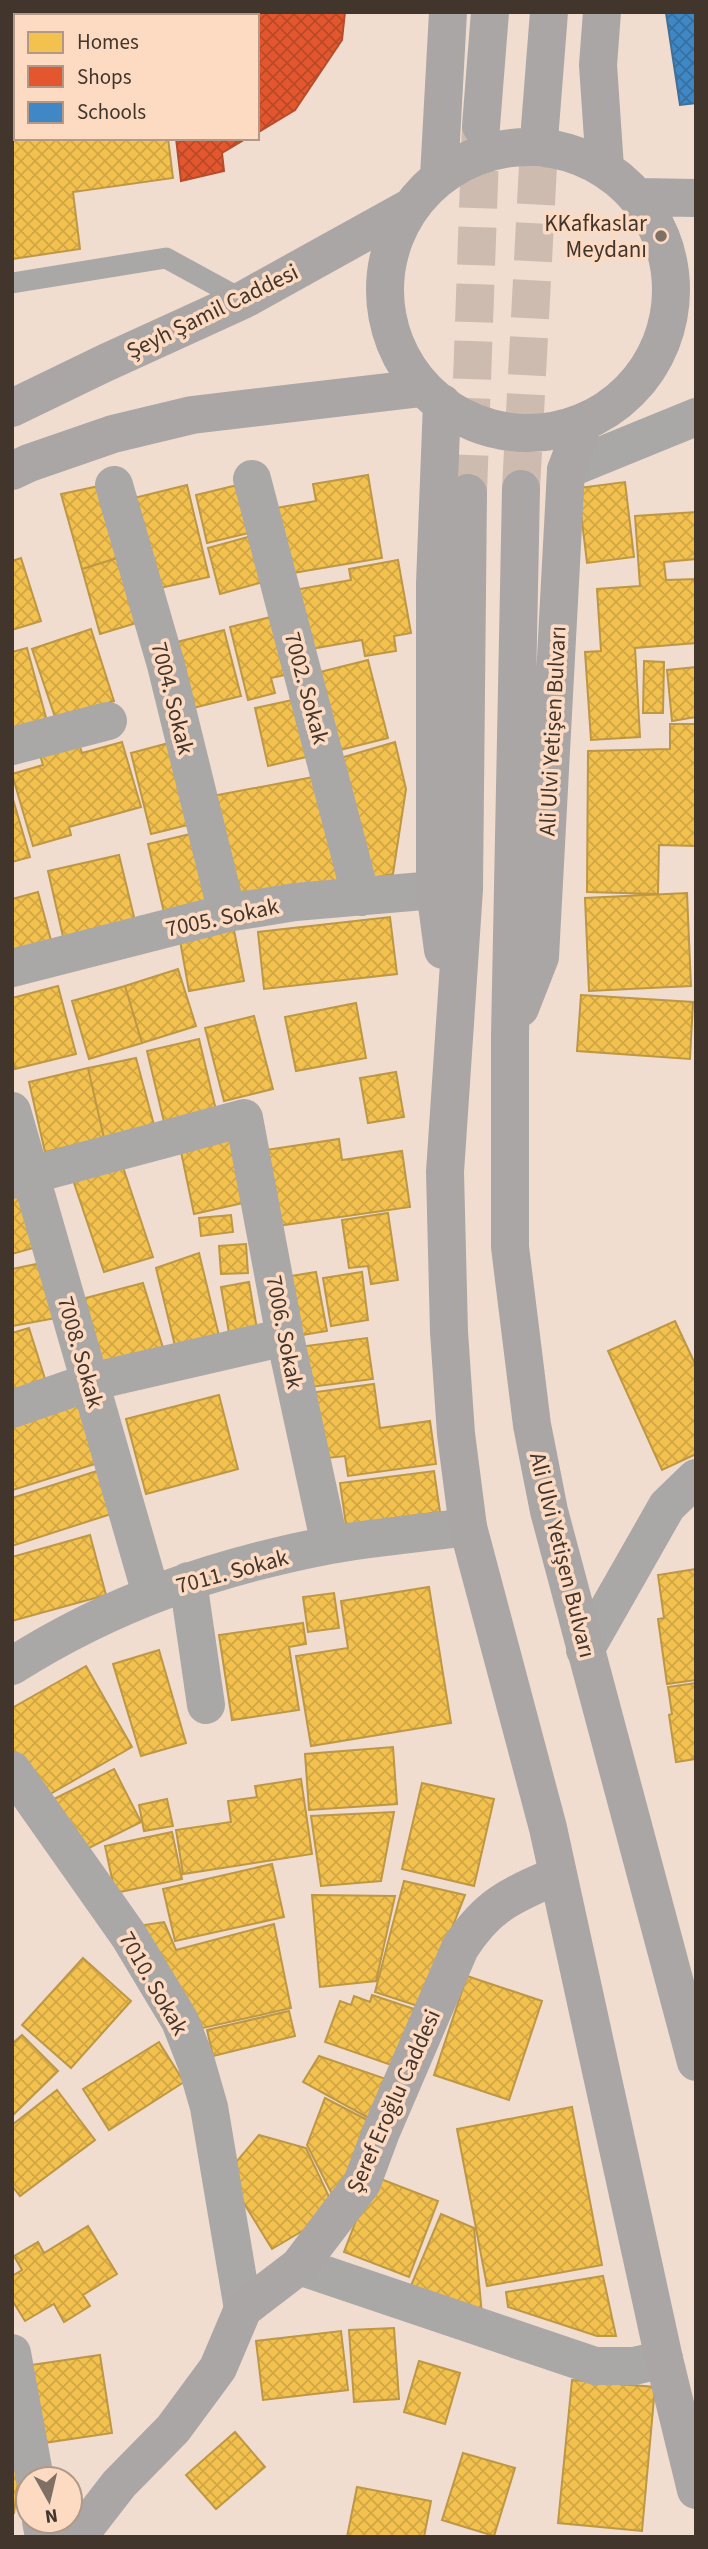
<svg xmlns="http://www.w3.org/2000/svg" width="708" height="2549" viewBox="0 0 708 2549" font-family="'Source Sans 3',sans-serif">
	<defs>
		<pattern id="homes-cross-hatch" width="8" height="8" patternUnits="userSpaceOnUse" patternTransform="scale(1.75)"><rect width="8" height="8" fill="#f2c14e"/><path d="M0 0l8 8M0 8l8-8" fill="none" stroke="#d1a644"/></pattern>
		<pattern id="shops-cross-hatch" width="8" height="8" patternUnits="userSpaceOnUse" patternTransform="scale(1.75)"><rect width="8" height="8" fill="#e4572e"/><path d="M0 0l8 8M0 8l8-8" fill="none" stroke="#ba4927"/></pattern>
		<pattern id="schools-cross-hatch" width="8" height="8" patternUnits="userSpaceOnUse" patternTransform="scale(1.75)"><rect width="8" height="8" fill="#3f88c5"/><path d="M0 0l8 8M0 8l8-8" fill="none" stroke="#3670a0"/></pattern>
	</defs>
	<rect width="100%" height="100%" fill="#f0ddd0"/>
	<path fill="url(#homes-cross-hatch)" stroke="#bd9744" stroke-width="2" d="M16 110V138H168L173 178 73 192 80 249 12 259V111Z
		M368 475 382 558 281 575 270 509 316 501 313 484Z
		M250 482 261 530 207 543 196 495Z
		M625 482 634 557 587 563 578 488Z
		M104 485 127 555 82 569 61 494Z
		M187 485 209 577 151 590 130 499Z
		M696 512V559L664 562 666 580 696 579V643L635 648 640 737 591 740 585 652 601 651 597 589 640 586 635 516Z
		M262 533 274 579 220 594 208 548Z
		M127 555 146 620 100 634 82 569Z
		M21 558 41 621 12 630V561Z
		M398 560 411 633 394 636 396 651 365 656 362 640 305 650 294 590 351 580 349 569Z
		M283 614 298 672 271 678 275 693 248 700 230 627Z
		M91 629 114 701 56 720 32 649Z
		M224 630 241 696 185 710 169 644Z
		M27 648 47 721 12 731V652Z
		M368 660 388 738 336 751 316 673Z
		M644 661 664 662 663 713H643Z
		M696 667V717L672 721 667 670Z
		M302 698 315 755 268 766 255 708Z
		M670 724H696V846L659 845 658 894 587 892 588 751 670 749Z
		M180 740 200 822 151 834 131 753Z
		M122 742 141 807 69 827 71 835 33 846 12 774 43 765 40 755 79 744 82 753Z
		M395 742 406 789 393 874 363 880 337 759Z
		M319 776 338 881 232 901 212 796Z
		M12 796 30 857 12 862Z
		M203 831 218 903 165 917 148 844Z
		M119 855 136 925 64 941 48 871Z
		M38 892 53 948 12 958V899Z
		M687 893 691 986 589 991 585 898Z
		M390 917 397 974 264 989 258 932Z
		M233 925 244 981 189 991 179 935Z
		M178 969 196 1026 142 1043 125 986Z
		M58 986 76 1054 15 1069 12 1058V998Z
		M125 986 142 1043 89 1059 72 1001Z
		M581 995 693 1002 690 1059 577 1051Z
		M356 1003 366 1058 296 1071 285 1017Z
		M254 1016 273 1089 224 1101 205 1028Z
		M199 1039 216 1110 164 1122 147 1051Z
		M136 1058 154 1125 104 1138 88 1068Z
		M88 1068 104 1138 45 1152 29 1082Z
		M396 1072 404 1117 368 1123 360 1078Z
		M238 1134 252 1201 194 1214 180 1147Z
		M339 1139 342 1160 402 1151 410 1207 270 1227 259 1151Z
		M122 1164 153 1257 104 1272 73 1180Z
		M12 1188 44 1245 12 1254Z
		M388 1213 398 1280 371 1284 368 1266 349 1268 342 1220Z
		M231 1215 233 1232 201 1236 199 1218Z
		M246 1244 248 1273 221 1274 219 1246Z
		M199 1253 220 1340 176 1350 156 1268Z
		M46 1262 56 1318 12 1326V1269Z
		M316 1272 327 1331 290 1337 279 1278Z
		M362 1272 368 1320 331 1326 323 1278Z
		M249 1282 257 1329 229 1333 221 1287Z
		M143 1283 164 1351 99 1369 82 1299Z
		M675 1321 696 1366V1454L662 1470 608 1351Z
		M29 1328 46 1382 12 1393V1333Z
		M367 1338 373 1379 303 1388 298 1347Z
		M374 1384 380 1428 430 1421 436 1464 348 1476 345 1456 319 1459 309 1393Z
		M219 1395 238 1469 146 1494 126 1419Z
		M83 1403 101 1462 13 1490 12 1425Z
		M100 1470 114 1513 12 1546V1498Z
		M434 1471 440 1512 346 1525 340 1483Z
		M90 1535 106 1595 12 1621V1557Z
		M696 1569V1680L667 1684 658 1619 664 1618 658 1575Z
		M429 1587 451 1723 311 1746 296 1656 348 1648 341 1601Z
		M334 1593 339 1628 308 1632 303 1597Z
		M303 1623 306 1644 289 1647 299 1710 232 1720 219 1635Z
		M159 1650 186 1743 141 1756 113 1664Z
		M86 1666 132 1747 38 1801 12 1757V1708Z
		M696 1683V1759L676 1762 669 1715 672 1714 668 1687Z
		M393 1747 397 1804 309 1810 305 1754Z
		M114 1769 141 1822 77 1854 50 1801Z
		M301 1779 312 1854 183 1874 176 1830 231 1822 228 1801 257 1797 255 1786Z
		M422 1783 494 1799 474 1886 402 1869Z
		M167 1799 173 1826 144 1831 139 1805Z
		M394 1812 381 1881 321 1886 311 1816Z
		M172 1832 182 1879 115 1893 105 1846Z
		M272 1864 284 1917 175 1941 163 1889Z
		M404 1881 465 1895 421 2007 375 1992Z
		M312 1895 395 1896 376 1981 320 1987Z
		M164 1922 176 1950 274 1924 291 2008 203 2028 131 1927Z
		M83 1958 131 2001 71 2068 22 2025Z
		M467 1976 542 2001 509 2100 434 2075Z
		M372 1995 417 2010 397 2067 325 2042 340 2001 351 2005 354 1996 370 2002Z
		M289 2011 295 2036 213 2056 207 2030Z
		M22 2035 58 2071 12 2116V2044Z
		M159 2042 184 2082 109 2130 83 2089Z
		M319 2056 389 2080 374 2121 303 2082Z
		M57 2090 95 2140 20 2196 12 2186V2125Z
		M325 2098 373 2123 334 2198 307 2145Z
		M572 2107 602 2265 487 2286 457 2129Z
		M259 2135 306 2148 332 2203 309 2227 272 2249 226 2174Z
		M373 2176 438 2201 409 2277 344 2252Z
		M441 2214 474 2228 482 2315 410 2288Z
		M88 2226 117 2274 83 2295 90 2306 64 2322 54 2304 25 2321 12 2300V2276L22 2270 14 2256 38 2242 44 2253Z
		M603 2276 616 2336H597L508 2307 506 2292Z
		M394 2328 399 2399 354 2402 349 2330Z
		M341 2331 348 2390 263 2400 256 2341Z
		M100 2355 112 2433 37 2444 24 2366Z
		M419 2361 460 2373 445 2424 404 2412Z
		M572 2380 655 2387 642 2531 558 2523Z
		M235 2432 265 2467 216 2509 186 2475Z
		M463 2453 515 2468 494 2536 442 2520Z
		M12 2465 20 2466 14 2513H12Z
		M357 2487 431 2501 424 2537H347Z"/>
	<path fill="url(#shops-cross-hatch)" stroke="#b34d2d" stroke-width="2" d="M158 12H345L342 40 295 110 257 133V16H159Z
		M176 138H247L222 153 224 171 181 181Z"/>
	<path fill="url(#schools-cross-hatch)" stroke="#406f97" stroke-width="2" d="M696 12V103L680 105 666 13Z"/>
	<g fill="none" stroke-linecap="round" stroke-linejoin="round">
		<path stroke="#cdbbaf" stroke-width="38" stroke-dasharray="38 19" stroke-linecap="butt" d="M521 489 540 127
			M468 493 481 126"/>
		<path stroke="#aaa8a7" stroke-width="21" d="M12 283 166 258 243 300"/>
		<path stroke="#aaa8a7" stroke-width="38" d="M566 470 696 417
			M252 479 361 897
			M114 485 166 665 227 913
			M12 746 108 721
			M12 968 227 913 295 902 435 890
			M12 1111 151 1594
			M12 1180 244 1118 285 1337 330 1545
			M12 1409 90 1382 285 1337
			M188 1581 206 1705
			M585 1650 667 1506 696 1478
			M12 1666C111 1603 215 1567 330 1545 375 1537 422 1533 468 1527
			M12 1770 129 1936 180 2021 196 2062 209 2107 243 2309
			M299 2266 595 2366H634L664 2359
			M12 2353 35 2479
			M41 2521 44 2537"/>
		<path stroke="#aaa6a5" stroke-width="38" d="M602 12 598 65 605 168
			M481 126 490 12
			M540 127 549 12
			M385 290a143 143 0 1 1 286 0a143 143 0 1 1-286 0Z
			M439 177 448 12
			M639 197 696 198
			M442 403 435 583V890L443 950
			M12 408 105 363 243 300 409 208
			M12 471 29 463 113 434 192 415 422 388
			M521 489 510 1036V1247L532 1425 549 1511 696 2062
			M468 493 464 889 445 1172 449 1332 456 1434 468 1527 548 1828 664 2359 696 2490
			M520 1008 540 957 566 470 583 424
			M78 2537 119 2484 173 2429 218 2368 243 2309 299 2266 362 2183 381 2132 460 1948C488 1904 512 1895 558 1875"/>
	</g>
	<circle fill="#7f7065" stroke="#fddbc3" stroke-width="2.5" cx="661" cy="236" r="7"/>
	<g text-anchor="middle" stroke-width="7" stroke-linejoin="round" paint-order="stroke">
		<g font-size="23" fill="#42352c" stroke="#fddbc3" text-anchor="end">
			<text x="647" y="231">KKafkaslar<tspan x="647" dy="26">Meydanı</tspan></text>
		</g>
		<g font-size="23" fill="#42352c" stroke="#fddbc3">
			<text transform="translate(212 311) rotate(-26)" y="8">Şeyh Şamil Caddesi</text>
			<text transform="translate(307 688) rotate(75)" y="8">7002. Sokak</text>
			<text transform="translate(173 698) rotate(76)" y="8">7004. Sokak</text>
			<text transform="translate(552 731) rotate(-87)" y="8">Ali Ulvi Yetişen Bulvarı</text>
			<text transform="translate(222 917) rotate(-12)" y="8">7005. Sokak</text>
			<text transform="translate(285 1332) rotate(79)" y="8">7006. Sokak</text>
			<text transform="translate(81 1352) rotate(74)" y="8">7008. Sokak</text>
			<text transform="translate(563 1555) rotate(76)" y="8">Ali Ulvi Yetişen Bulvarı</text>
			<text transform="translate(232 1571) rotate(-15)" y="8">7011. Sokak</text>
			<text transform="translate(154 1983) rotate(60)" y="8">7010. Sokak</text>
			<text transform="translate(393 2101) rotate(-66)" y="8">Şeref Eroğlu Caddesi</text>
		</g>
	</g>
	<rect width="708" height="2549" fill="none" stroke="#42352c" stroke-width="28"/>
	<rect x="14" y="14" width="245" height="126" fill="#fddbc3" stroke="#b29987" stroke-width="2"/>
	<rect x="28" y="32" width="35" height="21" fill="#f2c14e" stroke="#b29987" stroke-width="2"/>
	<text x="77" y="49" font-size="21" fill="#42352c">Homes</text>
	<rect x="28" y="66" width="35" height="21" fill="#e4572e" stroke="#b29987" stroke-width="2"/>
	<text x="77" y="84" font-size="21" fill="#42352c">Shops</text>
	<rect x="28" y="102" width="35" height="21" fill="#3f88c5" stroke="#b29987" stroke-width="2"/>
	<text x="77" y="119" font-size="21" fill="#42352c">Schools</text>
	<g transform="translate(49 2500) rotate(172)"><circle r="33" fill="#fddbc3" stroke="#b29987" stroke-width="2"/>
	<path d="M0-5L12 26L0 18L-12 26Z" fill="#7f7065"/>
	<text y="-10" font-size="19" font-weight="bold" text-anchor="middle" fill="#42352c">N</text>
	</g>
</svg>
